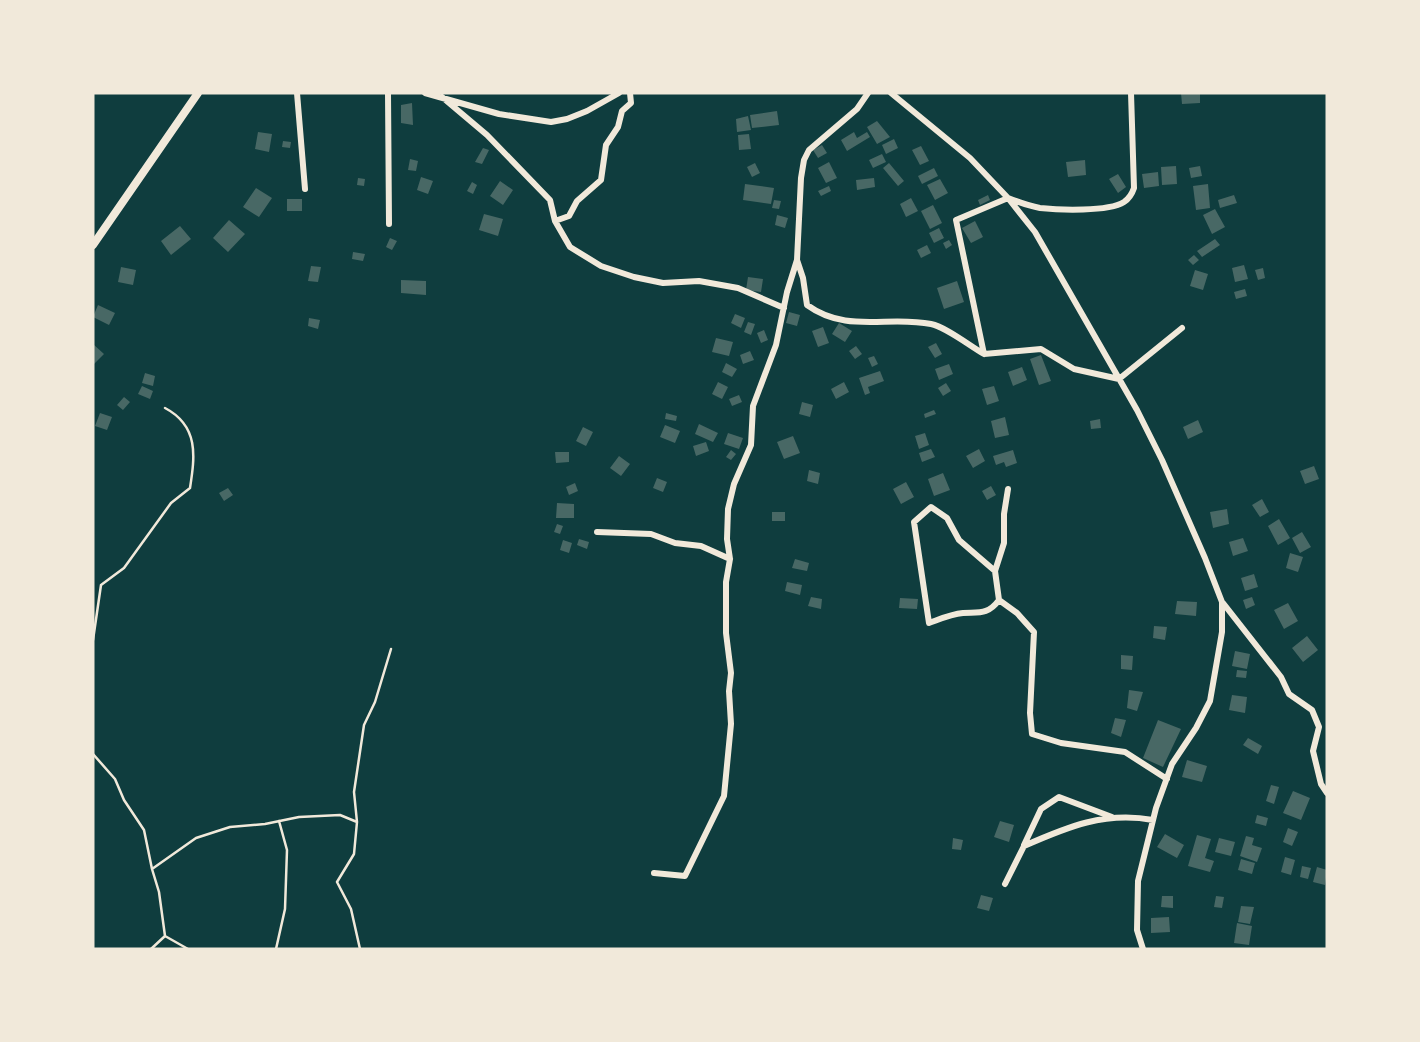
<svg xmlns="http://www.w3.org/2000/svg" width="1420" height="1042" viewBox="0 0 1420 1042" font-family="'Open Sans',sans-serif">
	<rect width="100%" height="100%" fill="#0f3d3e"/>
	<path fill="#486865" d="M1181 93H1200V103L1182 104Z
		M412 103 413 125 401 123V105Z
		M777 111 779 125 752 128 750 115Z
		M748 116 751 130 737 132 736 119Z
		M877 121 890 137 877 144 867 127Z
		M258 132 272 134 269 152 255 149Z
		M854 132 857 138 867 132 870 137 847 151 841 140Z
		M749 134 751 149 739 150 738 135Z
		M894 139 898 148 886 154 882 145Z
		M283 141 291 142 290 148 282 147Z
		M822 145 827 153 818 158 813 150Z
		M921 146 929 161 920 165 912 150Z
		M483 148 489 150 482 164 475 162Z
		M882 154 886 162 873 168 869 160Z
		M410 159 418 161 416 171 408 170Z
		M1085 160 1086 175 1068 177 1066 162Z
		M829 162 837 178 826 183 818 168Z
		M755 163 760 173 752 177 747 167Z
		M889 163 904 181 898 186 883 168Z
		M1176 166 1177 184 1162 185 1161 167Z
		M1200 166 1202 176 1191 178 1189 168Z
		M934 168 938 176 922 184 918 176Z
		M1158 172 1159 186 1144 188 1142 174Z
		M1118 174 1126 187 1118 193 1109 179Z
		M421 177 433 181 428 194 417 190Z
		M358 178 365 179 364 186 357 185Z
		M874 178 875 187 857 190 856 180Z
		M940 179 948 193 935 200 927 185Z
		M500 181 513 190 503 205 490 196Z
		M472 182 477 185 473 194 467 191Z
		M745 184 774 188 771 204 743 200Z
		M1208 184 1210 208 1196 210 1193 186Z
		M829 186 831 191 821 196 818 191Z
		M256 188 272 198 259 217 243 207Z
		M988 195 990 200 980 205 978 200Z
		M1234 195 1237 203 1220 208 1218 200Z
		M911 198 918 211 906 217 900 204Z
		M287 199H302V211H287Z
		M774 200 781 201 779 209 772 208Z
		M933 205 942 223 930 229 921 211Z
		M1215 209 1225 227 1212 234 1203 215Z
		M484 214 503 219 498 236 479 230Z
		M777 215 788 218 785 228 775 225Z
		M229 220 245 234 228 252 213 238Z
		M975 221 983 237 971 243 962 228Z
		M180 226 191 239 171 255 161 241Z
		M939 228 944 238 934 243 929 233Z
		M390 238 397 241 392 250 386 247Z
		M1215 239 1220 245 1202 257 1197 251Z
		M949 240 952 245 946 249 943 243Z
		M927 245 931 253 921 258 917 250Z
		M353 252 365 254 363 261 352 259Z
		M1194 255 1199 260 1193 265 1188 260Z
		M1244 265 1248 279 1235 282 1232 268Z
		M311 266 321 267 318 282 308 281Z
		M121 267 136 270 133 285 118 282Z
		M1263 268 1265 278 1258 280 1255 270Z
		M1195 270 1208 274 1203 290 1190 286Z
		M748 277 763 279 761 292 746 290Z
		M401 280 426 281V295L401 293Z
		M957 281 964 302 944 309 937 288Z
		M1245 289 1247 296 1236 299 1234 292Z
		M98 305 115 313 109 325 93 317Z
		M789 312 800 315 797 326 786 323Z
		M735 314 745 318 741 328 731 323Z
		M309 318 320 320 318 329 308 326Z
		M748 322 755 324 751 335 744 332Z
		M839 323 852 331 845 342 832 334Z
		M823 327 829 343 818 347 812 331Z
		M764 330 768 340 761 343 757 333Z
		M716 338 733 342 729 356 712 352Z
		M936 343 942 354 935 358 928 347Z
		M93 344 104 354 93 365Z
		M856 346 862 354 855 359 849 351Z
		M750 351 754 360 743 364 740 355Z
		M1041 355 1051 381 1039 385 1030 359Z
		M874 356 878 364 872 367 868 358Z
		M726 363 737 369 732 377 722 372Z
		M949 364 953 374 939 380 935 369Z
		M1022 367 1027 380 1013 386 1008 372Z
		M880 371 884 381 868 387 870 393 865 395 859 378Z
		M145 373 155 376 153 386 142 383Z
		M718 382 728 387 722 399 712 394Z
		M844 382 849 392 836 399 831 389Z
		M946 383 951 391 943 396 938 388Z
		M142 386 153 391 150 399 138 394Z
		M994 386 999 401 987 405 982 389Z
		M739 395 742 402 732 406 729 399Z
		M124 397 130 402 123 410 117 405Z
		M802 402 813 405 810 417 799 414Z
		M934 410 936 414 925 418 924 414Z
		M100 413 112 417 107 430 95 426Z
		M666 413 677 416 676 421 665 419Z
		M1005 417 1009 435 995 438 991 421Z
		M1100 419 1101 428 1091 429 1090 421Z
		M1198 420 1203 432 1188 439 1183 427Z
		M699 424 718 433 713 442 695 434Z
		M665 425 680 431 675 443 660 437Z
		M583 427 593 432 586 446 576 441Z
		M728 433 743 438 739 449 724 444Z
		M925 433 929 445 919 449 915 436Z
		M793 436 800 453 784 459 777 442Z
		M706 442 709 451 696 456 693 446Z
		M931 449 935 457 922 462 919 453Z
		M979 449 985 461 973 468 966 456Z
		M731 450 736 454 731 460 726 457Z
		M1013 450 1017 463 1006 467 1004 462 996 465 993 456Z
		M555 452H569V462L556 463Z
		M619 456 630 464 621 476 610 468Z
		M1314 466 1319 479 1305 484 1300 471Z
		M809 470 820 473 818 484 807 481Z
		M943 473 950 490 934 496 928 479Z
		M657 478 667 482 663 492 653 488Z
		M906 482 914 497 901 504 893 489Z
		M575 483 578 491 569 495 566 487Z
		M991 486 996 495 987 500 982 491Z
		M228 488 233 495 224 501 219 493Z
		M1262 499 1269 512 1260 517 1252 505Z
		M557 503 574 504V518H556Z
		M1227 509 1229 524 1213 528 1210 512Z
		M772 512H785V521H772Z
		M1279 519 1290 538 1278 545 1268 526Z
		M557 524 563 526 560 534 554 532Z
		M1302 532 1311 547 1300 553 1292 538Z
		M1243 538 1248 551 1233 556 1229 542Z
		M579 539 589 542 587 549 577 545Z
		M563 540 572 543 569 553 560 550Z
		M1290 553 1303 557 1298 572 1286 568Z
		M795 559 809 563 807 571 792 568Z
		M1254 574 1258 587 1245 591 1241 578Z
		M787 582 802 585 800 595 785 591Z
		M811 597 822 599 821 609 808 606Z
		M1252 597 1255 605 1246 609 1243 600Z
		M900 598 918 599 917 609 899 608Z
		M1177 601 1197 602 1196 616 1175 614Z
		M1288 603 1298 621 1284 629 1274 610Z
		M1154 626 1167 627 1165 640 1153 638Z
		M1307 636 1318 650 1303 662 1292 648Z
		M1235 651 1250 654 1247 669 1232 666Z
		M1121 655 1133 656 1132 670 1121 669Z
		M1237 670 1247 671 1246 678 1236 677Z
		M1129 690 1143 692 1137 711 1127 708Z
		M1232 695 1247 697 1245 713 1229 710Z
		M1115 718 1126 720 1121 737 1111 733Z
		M1158 720 1181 729 1163 767 1143 758Z
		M1248 738 1262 746 1258 754 1243 745Z
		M1187 760 1207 766 1202 782 1182 777Z
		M1271 785 1279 787 1274 804 1266 801Z
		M1293 791 1310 798 1301 820 1283 813Z
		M1257 815 1268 818 1266 826 1255 823Z
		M1000 821 1014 825 1009 842 994 837Z
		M1288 828 1298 832 1292 846 1283 842Z
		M1165 834 1184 845 1177 858 1157 847Z
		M1197 835 1211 839 1205 858 1214 861 1210 872 1188 866Z
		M1246 836 1254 838 1252 845 1262 848 1257 862 1240 856Z
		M953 838 963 840 961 850 952 849Z
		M1219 838 1235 842 1231 856 1215 852Z
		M1285 857 1295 860 1291 875 1281 872Z
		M1241 859 1255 863 1252 874 1238 870Z
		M1302 866 1311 868 1308 879 1300 877Z
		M1317 867 1327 870 1325 885 1313 882Z
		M981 895 993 898 989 911 977 908Z
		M1162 896H1173V908L1161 907Z
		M1216 896 1224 897 1222 908 1214 907Z
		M1241 906 1254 907 1250 924 1238 922Z
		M1169 917 1170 932 1151 933V918Z
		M1237 923 1252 926 1249 945 1234 943Z"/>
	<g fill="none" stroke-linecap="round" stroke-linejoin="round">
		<path stroke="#f1e9da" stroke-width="2.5" d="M93 640 101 585 124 568 171 503 190 488C195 456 199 426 165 408
			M93 754 115 779 124 800 144 830 152 869
			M151 949 165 936
			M188 949 165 936 159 892 152 869 196 838 230 827 265 824 299 817 340 815 357 822
			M276 949 285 909 287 850 279 821
			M360 949 351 909 337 882 354 854 357 822 354 792 364 725 375 702 391 649"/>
		<path stroke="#f1e9da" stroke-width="6" d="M297 93 305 189
			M388 93 389 224
			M425 93 499 114 551 122 567 119 587 111 619 93
			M891 93 970 158 1008 198 1035 232 1137 410 1162 460 1205 558 1222 602V632L1210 701 1196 728 1172 764 1156 808 1138 881 1137 930 1143 949
			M1131 93 1134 188C1132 194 1130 198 1124 202 1108 212 1059 210 1040 208 1029 206 1018 202 1008 198L956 220 984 354 1041 349 1074 369 1119 379 1182 328
			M442 97 487 135 550 200 555 221 570 247 601 266 634 277 663 283 699 281 738 288 784 308
			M555 221 569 216 577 201 601 180 606 145 618 127 622 111 631 103 630 93
			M797 260 803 278 807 305C847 334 888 315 931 324 946 327 970 346 984 354
			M1008 489 1004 514V543L995 571 999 600 1017 613 1034 632 1030 713 1032 734 1061 743 1125 752 1167 779
			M597 532 651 534 675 543 701 546 730 559
			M995 571 959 540 947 518 931 507 914 522 929 623C940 619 951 614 963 613 979 612 988 615 999 600
			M1223 603 1281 677 1289 694 1312 710 1319 727 1313 751 1321 784 1327 793
			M1024 845 1041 809 1059 797 1112 817
			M654 873 685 876 724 796 731 724 729 691 731 673 726 633V582L730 559 727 539 728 509 734 484 751 445 753 406 776 345 787 292 797 260 801 178 804 160 809 150 857 109 868 93
			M1005 884 1024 846C1067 827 1105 811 1153 820"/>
		<path stroke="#f1e9da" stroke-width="8" d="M93 245 198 93"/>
	</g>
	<rect width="1420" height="1042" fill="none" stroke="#f1e9da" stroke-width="189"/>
</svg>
